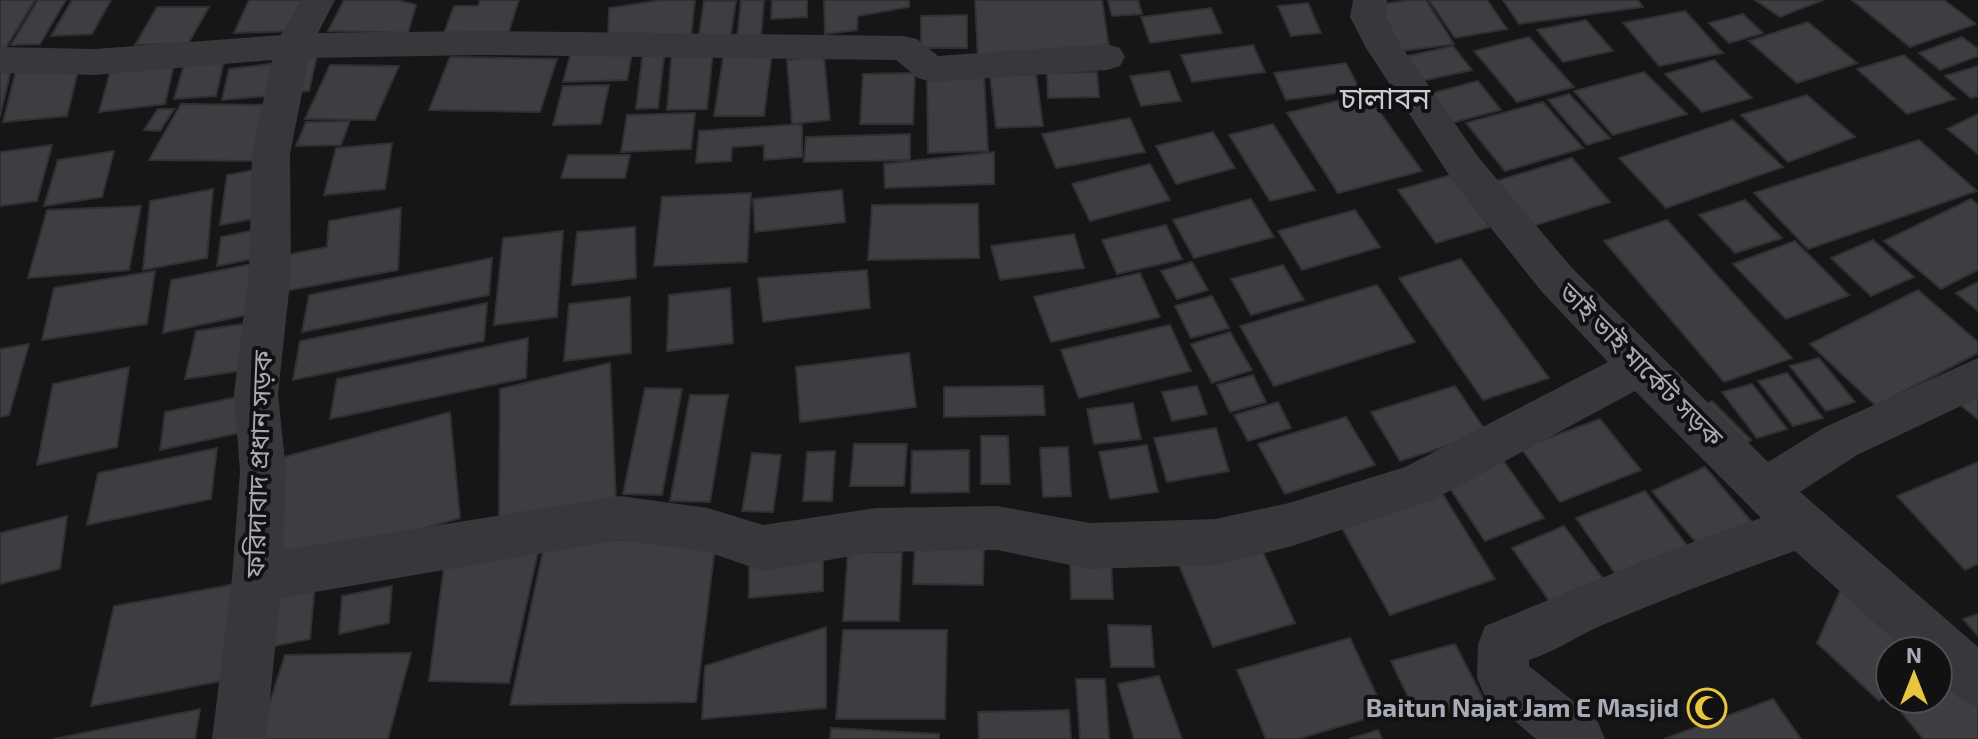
<svg xmlns="http://www.w3.org/2000/svg" width="1978" height="739" viewBox="0 0 1978 739" font-family="'Exo 2','Noto Sans Bengali',sans-serif">
	<rect width="100%" height="100%" fill="#161617"/>
	<path fill="#3d3e41" stroke="#303033" stroke-width="2" d="M0 0H35L5 49H0Z
		M38 0H66L40 44 11 45Z
		M72 0H111L92 34 51 36Z
		M249 0H313L300 31 234 33Z
		M344 0H398L416 5 408 33 328 31Z
		M480 0H519L508 34 444 33 454 6H478Z
		M662 0H695L691 37 608 38 609 8Z
		M741 0H764L761 38 737 39Z
		M772 0H807V17L771 19Z
		M824 0H909V7L858 16 857 30 825 34Z
		M975 0H1102L1110 55 978 59Z
		M1108 0H1138L1142 14 1112 16Z
		M1409 0H1426L1454 44 1396 52 1370 6Z
		M1429 0H1487L1507 29 1455 38Z
		M1503 0H1638L1643 7 1519 24Z
		M1755 0H1823L1780 17Z
		M1852 0H1944L1976 24 1910 47Z
		M704 1H736L730 40 698 41Z
		M1308 3 1321 33 1291 36 1278 6Z
		M157 7H209L188 44 135 45Z
		M1211 8 1222 33 1150 43 1141 17Z
		M1685 11 1723 53 1659 66 1623 23Z
		M1743 14 1763 33 1729 43 1709 23Z
		M967 15V48H921V16Z
		M1586 20 1613 51 1563 62 1537 30Z
		M1808 22 1857 63 1797 83 1749 41Z
		M1529 37 1574 87 1517 102 1474 51Z
		M1962 37 1978 49V56L1940 70 1919 53Z
		M1253 45 1265 72 1192 82 1181 55Z
		M1453 46 1472 70 1417 82 1399 58Z
		M633 48 627 80 563 82 572 49Z
		M665 49 658 108 636 109 643 51Z
		M672 49 713 51 707 109 667 110Z
		M318 51 309 91 290 93 300 53Z
		M724 53H772L764 116H714Z
		M1904 55 1955 99 1907 114 1857 69Z
		M824 56 830 120 792 124 787 60Z
		M450 57 557 59 540 112 429 110Z
		M175 60 165 104 99 112 111 69Z
		M1714 60 1752 98 1702 112 1665 74Z
		M224 61 216 96 174 99 184 65Z
		M286 62 278 95 222 100 229 69Z
		M1346 63 1360 90 1286 100 1274 73Z
		M330 65 399 66 375 120 305 119Z
		M0 66H12L0 116Z
		M17 66 79 67 67 116 3 122Z
		M1978 66V96L1971 98 1945 76Z
		M1169 71 1181 101 1141 106 1130 76Z
		M1097 72 1099 97 1048 98 1047 73Z
		M1644 72 1687 114 1613 135 1574 91Z
		M915 73 913 124H860L863 74Z
		M1036 74 1043 126 996 128 990 76Z
		M984 76 988 151 928 153 927 78Z
		M1478 81 1501 110 1447 124 1425 95Z
		M609 85 601 124 553 125 563 86Z
		M1367 94 1422 171 1338 193 1287 113Z
		M1569 94 1610 138 1587 145 1548 100Z
		M1807 95 1855 137 1788 162 1741 115Z
		M1543 102 1583 148 1505 171 1466 123Z
		M181 104 291 105 263 161 149 160Z
		M158 109H174L160 131 144 130Z
		M695 113 691 149 621 152 627 115Z
		M1978 114V154L1947 129Z
		M1130 118 1145 152 1056 168 1042 134Z
		M1733 120 1783 167 1666 208 1619 158Z
		M350 121 341 145 296 146 306 122Z
		M802 124V157L764 160V145L732 147 731 161 696 163 699 131Z
		M1273 124 1315 190 1270 201 1229 135Z
		M1213 132 1235 168 1176 184 1156 146Z
		M910 134V160L804 162 806 137Z
		M1919 140 1977 191 1808 249 1754 193Z
		M392 143 385 189 324 195 336 148Z
		M52 145 37 201 0 206V152Z
		M114 151 102 197 44 206 58 160Z
		M994 152V184L885 188 884 164Z
		M568 155H630L625 178H561Z
		M1572 158 1610 202 1523 229 1487 184Z
		M1150 164 1170 200 1090 221 1072 184Z
		M264 168 258 218 220 225 227 175Z
		M1451 175 1490 227 1436 243 1398 190Z
		M213 189 207 258 143 270 150 201Z
		M842 190 845 222 755 232 753 199Z
		M751 193 747 262 654 266 662 197Z
		M1251 199 1274 237 1194 258 1173 220Z
		M1971 199 1978 205V270L1941 289 1884 241Z
		M1745 200 1782 238 1735 253 1699 215Z
		M978 204 979 258 868 260 872 205Z
		M141 206 129 270 28 278 47 210Z
		M401 208 398 270 285 291 290 254 327 247 329 221Z
		M1355 210 1380 247 1302 270 1278 231Z
		M1667 220 1792 358 1724 382 1604 241Z
		M1166 225 1182 259 1117 274 1102 240Z
		M635 227 636 278 572 285 577 232Z
		M260 229 257 258 217 266 221 237Z
		M563 231 557 317 494 325 503 238Z
		M1074 234 1084 268 1000 280 991 246Z
		M1873 240 1914 277 1871 296 1831 258Z
		M1795 241 1849 295 1786 319 1733 264Z
		M492 258 489 295 302 332 309 295Z
		M1461 259 1549 378 1483 400 1399 278Z
		M1192 262 1208 290 1177 299 1161 271Z
		M252 264 247 315 163 333 171 280Z
		M1283 265 1304 300 1251 315 1231 279Z
		M867 270 870 308 763 322 758 278Z
		M155 271 147 324 42 340 54 288Z
		M1140 273 1160 317 1051 342 1034 297Z
		M1978 282V311L1956 293Z
		M1377 285 1415 342 1274 386 1240 326Z
		M730 288 733 343 667 351 669 295Z
		M1918 290 1978 342V353L1876 406 1810 344Z
		M1212 296 1229 328 1191 338 1175 306Z
		M630 297 631 353 564 361 569 304Z
		M487 303 484 341 293 380 300 341Z
		M256 322 246 370 185 379 196 331Z
		M1170 325 1191 371 1079 398 1061 350Z
		M1230 332 1252 370 1212 383 1191 344Z
		M528 338 526 378 330 419 337 379Z
		M29 344 9 415 0 417V349Z
		M909 353 916 407 800 422 796 367Z
		M1819 358 1855 402 1826 411 1790 366Z
		M610 363 616 502 499 518 500 389Z
		M129 367 117 447 37 465 53 384Z
		M1787 373 1823 418 1793 426 1758 381Z
		M1253 375 1266 402 1230 412 1217 385Z
		M1752 384 1787 429 1757 438 1722 392Z
		M1043 386 1045 415 944 417V387Z
		M1197 386 1207 414 1172 421 1162 392Z
		M1455 386 1487 433 1400 461 1371 412Z
		M645 388 682 389 662 495 623 494Z
		M690 395H728L710 502 670 501Z
		M242 396 239 433 160 450 165 412Z
		M1978 396V419L1959 404Z
		M1712 401 1751 440 1740 446 1702 406Z
		M1278 402 1291 428 1248 441 1234 415Z
		M1133 403 1141 439 1094 444 1087 409Z
		M450 412 460 518 278 570 277 459Z
		M1346 417 1375 465 1285 494 1258 444Z
		M1600 419 1641 470 1560 502 1521 448Z
		M1216 428 1229 471 1167 482 1154 438Z
		M981 436H1008L1010 484H981Z
		M854 444H907L904 486H850Z
		M1147 445 1158 492 1110 499 1099 452Z
		M1068 447 1071 496 1043 497 1040 448Z
		M217 448 211 499 87 525 98 473Z
		M969 450V492L911 493 912 451Z
		M835 451 832 501H803L807 452Z
		M752 453 781 455 773 512 742 511Z
		M1503 460 1544 518 1485 541 1445 481Z
		M1978 462V564L1965 570 1897 496Z
		M1705 467 1757 528 1705 553 1652 491Z
		M1439 488 1495 579 1390 615 1338 521Z
		M1645 491 1693 553 1621 582 1576 518Z
		M67 516 60 569 0 584V533Z
		M1248 519 1295 623 1213 647 1169 541Z
		M1564 526 1610 588 1557 612 1512 548Z
		M716 539 696 702 510 705 545 541Z
		M915 540H984L983 585 913 584Z
		M823 551V591L749 598V558Z
		M538 552 509 683 429 681 444 566Z
		M848 552H902L899 621H843Z
		M1070 560H1111L1113 599H1071Z
		M316 573 310 639 260 649 268 583Z
		M1847 575 1933 651H1890V691L1879 701 1817 643Z
		M247 582 232 679 91 706 114 606Z
		M392 586 389 623 339 634 342 596Z
		M1978 614V636L1963 619Z
		M1108 625 1151 626 1154 667H1111Z
		M826 627V708L702 719 705 666Z
		M843 630H947L945 719H836Z
		M1350 638 1385 713 1298 739H1266L1237 670Z
		M1455 644 1485 702 1419 720 1391 661Z
		M411 653 388 739H258L285 655Z
		M1938 674 1978 701V739H1923L1897 707 1907 699H1938Z
		M1159 676 1182 739H1134L1118 684Z
		M1076 679H1105L1109 739H1080Z
		M1773 699 1801 739H1664Z
		M200 709 195 739H54Z
		M1069 710 1071 739H979L978 712Z
		M831 728 939 734V739H830Z
		M1378 730 1382 739H1349Z"/>
	<g fill="none" stroke-linecap="round" stroke-linejoin="round">
		<path fill="#37373c" fill-rule="evenodd" d="M301 0H335L318 33 482 31 904 36 917 39 938 56 1107 44 1120 48 1125 57 1120 66 1107 70 931 82 918 78 896 60 482 55 309 58 290 154 291 273 278 394 286 471 283 550 620 496 708 508 763 525 876 508 997 506 1090 523 1215 519 1289 503 1405 467 1608 362 1542 292 1451 178 1366 48 1350 17 1353 0H1387L1386 17 1399 43 1479 158 1572 268 1768 462 1825 427 1978 358V398L1857 455 1800 492 1978 647V707L1960 699 1938 680V651H1906L1795 551C1729 574 1665 599 1600 626 1576 637 1554 652 1529 660V666L1597 720 1605 739H1536L1485 696 1477 678 1478 644 1485 626C1576 589 1667 549 1761 518L1635 391 1433 500 1289 547 1215 565 1090 569 997 550 876 552 763 571 708 552 620 540 280 598 266 739H212L232 578 240 471 234 394 249 273 252 154 272 60 95 75 0 73V47L95 49 281 35Z"/>
	</g>
	<defs>
		<symbol id="mosque-ring" viewBox="-11 -11 22 22"><circle r="9.5" fill="#111112" stroke="#e7c53e" stroke-width="1.5"/><path d="M3.5-4.9A6 6 0 1 0 3.5 4.9A5 5 0 1 1 3.5-4.9Z" fill="#e7c53e"/></symbol>
	</defs>
	<g fill-rule="evenodd">
		<use href="#mosque-ring" x="1685" y="686" width="44" height="44"/>
	</g>
	<g text-anchor="middle" stroke-width="8" stroke-linejoin="round" paint-order="stroke">
		<g font-size="26" fill="#a8abb7" stroke="#111112">
			<text transform="translate(1641 365) rotate(45)" y="9">ভাই ভাই মার্কেট সড়ক</text>
			<text transform="translate(259 464) rotate(-88)" y="9">ফরিদাবাদ প্রধান সড়ক</text>
		</g>
		<g font-size="26" font-weight="bold" fill="#a8abb7" stroke="#111112" text-anchor="end">
			<text x="1679" y="717">Baitun Najat Jam E Masjid</text>
		</g>
		<g font-size="30" fill="#c9cad3" stroke="#111112">
			<text x="1385" y="109">চালাবন</text>
		</g>
	</g>
	<g transform="translate(1914 675)"><circle r="38" fill="#111112" stroke="#4d4f54" stroke-width="2"/>
	<path d="M0-6L14 30L0 20L-14 30Z" fill="#e7c53e"/>
	<text y="-12" font-size="22" font-weight="bold" text-anchor="middle" fill="#a8abb7">N</text>
	</g>
</svg>
